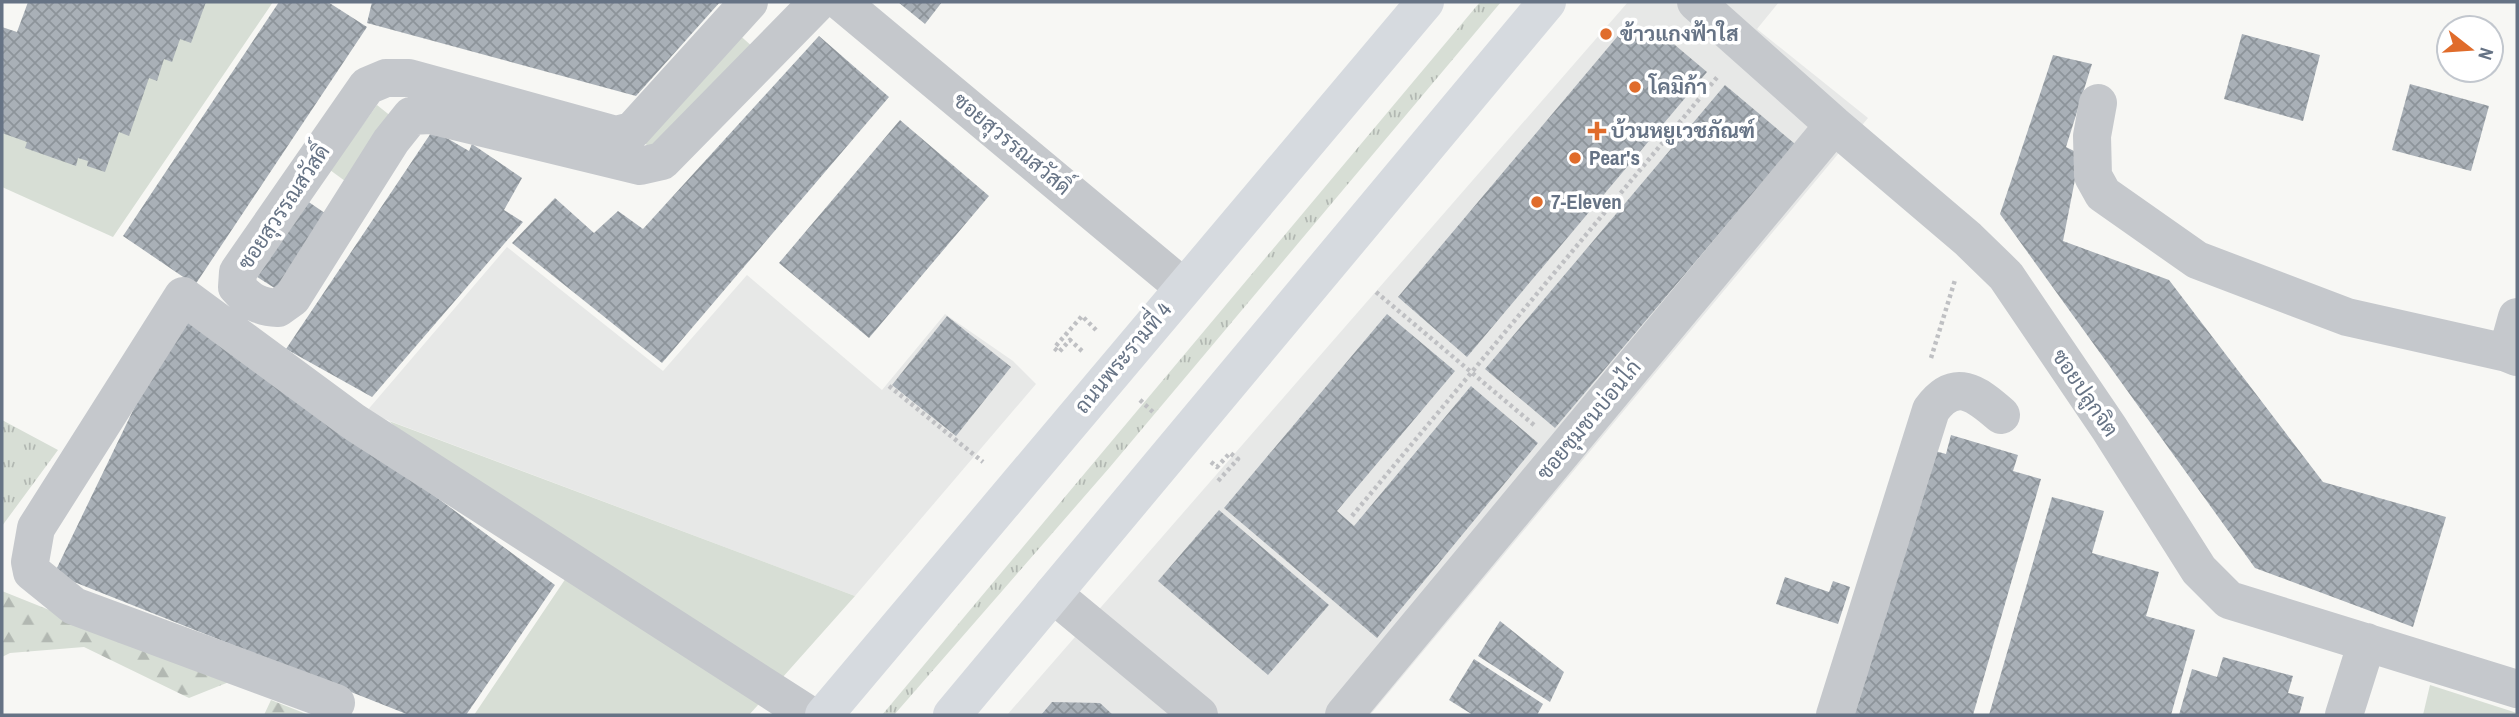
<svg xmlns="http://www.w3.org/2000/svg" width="2519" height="717" viewBox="0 0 2519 717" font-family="'Archivo Narrow',Sarabun,sans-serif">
	<defs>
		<pattern id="grass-tufts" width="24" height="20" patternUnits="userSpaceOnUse" patternTransform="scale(1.75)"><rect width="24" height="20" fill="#d7ded5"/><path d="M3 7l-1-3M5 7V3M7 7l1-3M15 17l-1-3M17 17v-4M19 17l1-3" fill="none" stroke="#b2b8b2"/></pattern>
		<pattern id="forest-firs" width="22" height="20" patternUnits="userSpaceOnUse" patternTransform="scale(1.75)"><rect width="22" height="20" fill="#d7ded5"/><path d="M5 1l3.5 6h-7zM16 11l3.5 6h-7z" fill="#b2b8b2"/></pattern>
		<pattern id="building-cross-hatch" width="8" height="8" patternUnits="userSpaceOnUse" patternTransform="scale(1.75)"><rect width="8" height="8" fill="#a9b0b7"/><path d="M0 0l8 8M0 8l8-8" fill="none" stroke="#8d949a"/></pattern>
	</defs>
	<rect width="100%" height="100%" fill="#f7f7f4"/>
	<path fill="#e7e8e7" d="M1628 2H1779L1757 29 1868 118 1370 715H1007Z
		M507 247 663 371 747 275 882 390 945 314 1013 361 1036 384 855 596 366 412Z"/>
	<path fill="url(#grass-tufts)" d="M1480 2H1501L1110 467 894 715H882Z
		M2 420 58 450 2 526Z"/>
	<path fill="url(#forest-firs)" d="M2 591 229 682 189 698 84 647 10 653 2 657Z
		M271 700 309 715H264Z"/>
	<path fill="#d7ded5" d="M139 2H273L113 237 2 187V97L68 116Z
		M736 32 754 48 658 155 640 139Z
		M377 105 392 117 345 181 330 170Z
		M389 421 855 596 749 715H474L566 578Z
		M2430 685 2517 713V715H2423Z"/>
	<path fill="url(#building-cross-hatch)" d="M28 2H206L191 43 180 39 172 62 164 59 157 81 149 78 129 136 119 132 105 172 87 166 88 161 78 158 76 166 25 148 27 142 2 133V27L17 32Z
		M279 2H328L367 27 195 285 123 236Z
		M372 2H720L636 96 367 23Z
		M898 2H942L925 24Z
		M1656 29 1707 72 1467 357 1398 297 1622 31Z
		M2242 34 2320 55 2303 121 2224 99Z
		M819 36 889 97 662 363 512 243 555 198 594 233 618 211 643 229Z
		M2053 55 2092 64 2066 147 2080 154 2063 241 2169 280 2323 482 2446 517 2413 627 2255 568 2000 214Z
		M2410 84 2489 106 2471 171 2392 150Z
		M1725 85 1795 144 1555 428 1485 369Z
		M900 120 989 196 869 338 779 263Z
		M433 130 469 151 472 144 522 178 504 210 523 222 372 397 286 349Z
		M300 196 332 218 284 294 251 273Z
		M182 309 555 585 466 715H409L54 574Z
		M1387 314 1455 371 1337 511 1354 526 1471 386 1538 443 1377 638 1224 508Z
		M947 316 1011 367 956 436 892 385Z
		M1951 435 2018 455 2013 471 2041 479 1973 715H1852L1928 449 1946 454Z
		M2052 497 2104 511 2092 553 2159 572 2146 616 2195 630 2171 715H1989Z
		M1219 510 1329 605 1268 675 1158 581Z
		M1785 577 1829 592 1833 581 1850 587 1838 624 1776 604Z
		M1500 621 1564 672 1550 702 1478 656Z
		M2223 657 2293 676 2288 693 2304 697 2299 715H2179L2192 669 2217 677Z
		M1474 659 1543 704 1537 715H1473L1449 700Z
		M1052 702 1100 703 1113 715H1041Z"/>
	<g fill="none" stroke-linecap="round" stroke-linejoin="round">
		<path stroke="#bfc0c3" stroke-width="4.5" stroke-dasharray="3.5 3.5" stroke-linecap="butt" d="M1376 292 1534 425
			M1082 351 1070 340 1059 352 1054 348 1082 316 1096 330
			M1931 358 1955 280
			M889 386 983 462
			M1140 400 1154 413
			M1211 462 1217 467 1230 453 1238 459 1218 481
			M1352 516 1719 75"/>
		<path stroke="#c5c8cc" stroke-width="38" d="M749 2 632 131 616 135 409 78H386L367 86 238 272 237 287C249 301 259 307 278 308L292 298 391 141 411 116 430 115 640 166 662 161 818 2
			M841 2 1183 287
			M1696 2 1834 125 1968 239 2006 276 2109 428 2199 570 2229 600 2517 689
			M2098 103 2092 136 2093 176 2103 194 2197 260 2347 317 2507 353
			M2517 317 2507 353 2517 357
			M1053 594 1199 715
			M336 703 74 606 32 572 30 562 36 528 183 296 354 422 809 715
			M1344 715 1834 125
			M1835 715 1931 410C1955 377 1976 393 2001 415
			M2344 715 2367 642"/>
		<path stroke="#d6dadf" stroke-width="38" d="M824 715 1425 2
			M952 715 1547 2"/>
	</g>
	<g fill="#e06c2b" stroke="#fff" stroke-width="2.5">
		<circle cx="1606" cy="34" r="7"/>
		<circle cx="1635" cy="87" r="7"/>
		<path d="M1593.5 120.5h7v7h7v7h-7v7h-7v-7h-7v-7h7z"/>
		<circle cx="1575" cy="158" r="7"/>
		<circle cx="1537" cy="202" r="7"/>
	</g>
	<g text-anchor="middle" stroke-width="7" stroke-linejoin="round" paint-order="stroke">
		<g font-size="21" font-weight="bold" fill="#667385" stroke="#fff" text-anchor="start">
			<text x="1620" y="41">ข้าวแกงฟ้าใส</text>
			<text x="1649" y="94">โคมิก้า</text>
			<text x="1611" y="138">บ้วนหยูเวชภัณฑ์</text>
			<text x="1589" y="165">Pear's</text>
			<text x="1551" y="209">7-Eleven</text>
		</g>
		<g font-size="21" fill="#667385" stroke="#fff">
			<text transform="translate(1012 144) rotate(40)" y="7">ซอยสุวรรณสวัสดิ์</text>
			<text transform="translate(284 207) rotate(-56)" y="7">ซอยสุวรรณสวัสดิ์</text>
			<text transform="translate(1123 358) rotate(-50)" y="7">ถนนพระรามที่ 4</text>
			<text transform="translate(2085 393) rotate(56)" y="7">ซอยปลูกจิต</text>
			<text transform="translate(1589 420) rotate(-50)" y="7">ซอยชุมชนบ่อนไก่</text>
		</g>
	</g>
	<rect width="2519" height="717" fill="none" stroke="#667385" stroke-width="7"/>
	<g transform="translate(2470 49) rotate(107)"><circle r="33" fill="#ffffff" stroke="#c2c7ce" stroke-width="2"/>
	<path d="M0-5L12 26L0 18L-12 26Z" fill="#e06c2b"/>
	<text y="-10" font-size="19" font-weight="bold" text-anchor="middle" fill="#667385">N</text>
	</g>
</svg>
